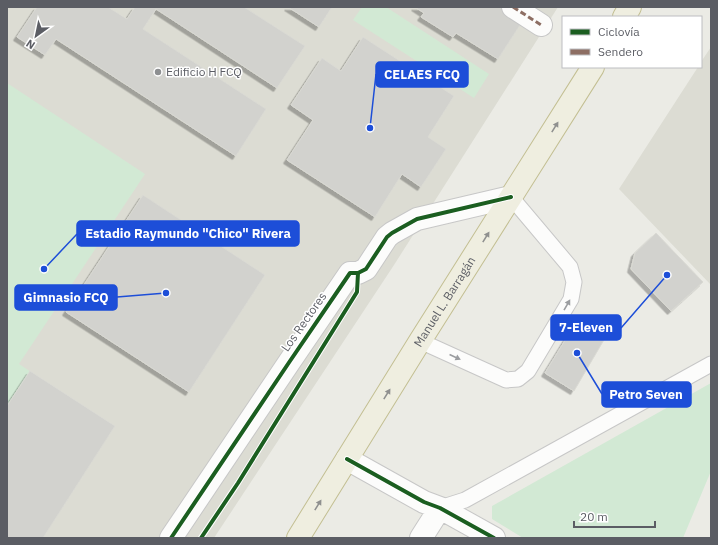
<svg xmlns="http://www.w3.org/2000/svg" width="718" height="545" viewBox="0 0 718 545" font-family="'IBM Plex Sans',sans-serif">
	<defs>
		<filter id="shadow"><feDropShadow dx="-3.5" dy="3.5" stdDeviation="0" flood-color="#0004"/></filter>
	</defs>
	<rect width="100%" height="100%" fill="#ebebe5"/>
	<path fill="#dcdcd3" d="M7 7H558L394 265 214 538H7Z
		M711 47V285L619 189 698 67H701V62Z"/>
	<path fill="#d2e9d4" d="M362 7H386L489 74 474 98 353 20Z
		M7 83 145 174 19 364 111 425 7 538Z
		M711 383V471L683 538H523L492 519V506Z"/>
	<path fill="#d2d2ce" stroke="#dadad4" filter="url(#shadow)" d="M37 7H108L127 19 135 7H244L305 46 277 88 156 9 143 29 266 109 236 156 56 39 45 55 17 37Z
		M288 7H332L319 27Z
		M415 7H499L522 22 498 59 456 33 453 37 421 17 424 13Z
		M363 37 454 96 428 137 446 149 421 187 402 174 375 217 287 160 313 120 291 105 322 58 341 71Z
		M143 195 265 275 189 392 66 312Z
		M656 233 703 282 671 311 631 269 635 253Z
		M580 316 608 333 574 391 545 373Z
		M30 371 115 426 43 538H7V406Z"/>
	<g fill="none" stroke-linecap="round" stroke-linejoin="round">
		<defs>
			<path id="lane" d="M420 341 506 380 518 379 528 371 571 299 574 282 570 267 511 197
				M440 508 465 500 711 364"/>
			<path id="street" d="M513 7 541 25
				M347 459 424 502 440 508 494 538
				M171 538 290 361 350 273H358L366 269 387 237 392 233 417 219 511 197
				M421 538 440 508"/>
			<g id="highway">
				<path d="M624 17 630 7"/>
				<path id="s1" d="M298 538 420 341 593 67"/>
			</g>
		</defs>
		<use href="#lane" stroke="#c7c7c7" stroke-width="17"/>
		<use href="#street" stroke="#c7c7c7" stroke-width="24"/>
		<use href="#highway" stroke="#c3bf92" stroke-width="24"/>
		<use href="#lane" stroke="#fcfcfb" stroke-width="15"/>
		<use href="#street" stroke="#fcfcfb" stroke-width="22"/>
		<use href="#highway" stroke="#efeee0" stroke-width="22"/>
		<path stroke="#8d6e63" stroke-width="3" stroke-dasharray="6 3" stroke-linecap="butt" d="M513 7 541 25"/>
		<defs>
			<path id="cycleway" d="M347 459 424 502 440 508 494 538
				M171 538 290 361 350 273H358L366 269 387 237 392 233 417 219 511 197
				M201 538 238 483 357 292 358 273"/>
		</defs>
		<use href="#cycleway" stroke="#fff" stroke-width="6"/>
		<use href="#cycleway" stroke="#1b5e20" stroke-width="4"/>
	</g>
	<defs><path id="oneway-solid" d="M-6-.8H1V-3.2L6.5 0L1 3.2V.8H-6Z"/></defs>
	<g fill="#8f908f">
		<use href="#oneway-solid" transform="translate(555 127) rotate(-58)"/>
		<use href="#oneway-solid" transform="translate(486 237) rotate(-58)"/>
		<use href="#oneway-solid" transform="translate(387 394) rotate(-58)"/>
		<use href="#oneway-solid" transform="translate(318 505) rotate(-58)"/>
	</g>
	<g fill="#9b9da0">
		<use href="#oneway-solid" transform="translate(567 305) rotate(-60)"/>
		<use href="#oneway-solid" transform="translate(455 357) rotate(25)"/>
	</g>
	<circle fill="#8d8f91" stroke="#fff" stroke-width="1.5" cx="158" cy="72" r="4"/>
	<g text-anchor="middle" stroke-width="3" stroke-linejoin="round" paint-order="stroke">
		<g font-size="12" fill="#5b5d64" stroke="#fff" text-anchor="start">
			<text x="166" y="76">Edificio H FCQ</text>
		</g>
		<g font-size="12" fill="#5b5d64" stroke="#fff">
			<text dy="4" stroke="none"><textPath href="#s1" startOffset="278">Manuel L. Barragán</textPath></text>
			<text transform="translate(304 322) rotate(-55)" y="4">Los Rectores</text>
		</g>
	</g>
	<path fill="none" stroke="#1d4ed8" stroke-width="1.5" d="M370 128L376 74M44 269L77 234M166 293L117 297M667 275L621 328M577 353L602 394"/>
	<g fill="#1d4ed8" stroke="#fff" stroke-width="1.5">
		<circle cx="370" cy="128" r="4"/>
		<circle cx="44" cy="269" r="4"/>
		<circle cx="166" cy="293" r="4"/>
		<circle cx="667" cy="275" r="4"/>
		<circle cx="577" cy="353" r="4"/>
	</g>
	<g fill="#1d4ed8" stroke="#1d4ed8" stroke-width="1.5">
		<rect x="376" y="62" width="92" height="25" rx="4"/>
		<rect x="77" y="221" width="222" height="25" rx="4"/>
		<rect x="15" y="285" width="102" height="25" rx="4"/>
		<rect x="551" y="315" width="70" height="25" rx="4"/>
		<rect x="602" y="382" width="89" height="25" rx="4"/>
	</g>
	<g font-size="13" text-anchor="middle" font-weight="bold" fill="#fff">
		<text x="422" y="79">CELAES FCQ</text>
		<text x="188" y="238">Estadio Raymundo "Chico" Rivera</text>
		<text x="66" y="302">Gimnasio FCQ</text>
		<text x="586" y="332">7-Eleven</text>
		<text x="646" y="399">Petro Seven</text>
	</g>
	<rect width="718" height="545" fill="none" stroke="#5b5d64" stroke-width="16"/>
	<rect x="562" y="16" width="140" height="52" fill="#ffffff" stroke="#bdbec1"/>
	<rect x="570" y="29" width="20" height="6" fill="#1b5e20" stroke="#bdbec1"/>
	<text x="598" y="36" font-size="12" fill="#5b5d64">Ciclovía</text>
	<rect x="570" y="49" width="20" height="6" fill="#8d6e63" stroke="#bdbec1"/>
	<text x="598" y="56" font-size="12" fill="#5b5d64">Sendero</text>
	<g transform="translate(36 36) rotate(213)" stroke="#ffffff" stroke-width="3" paint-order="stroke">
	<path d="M0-3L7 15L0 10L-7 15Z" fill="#5b5d64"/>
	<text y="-6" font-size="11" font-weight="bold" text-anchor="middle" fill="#5b5d64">N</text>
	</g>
	<path d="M574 521v6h81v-6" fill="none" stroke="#5b5d64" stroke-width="2"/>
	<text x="580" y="521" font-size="12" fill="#5b5d64" stroke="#ffffff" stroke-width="3" paint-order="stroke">20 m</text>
</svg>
